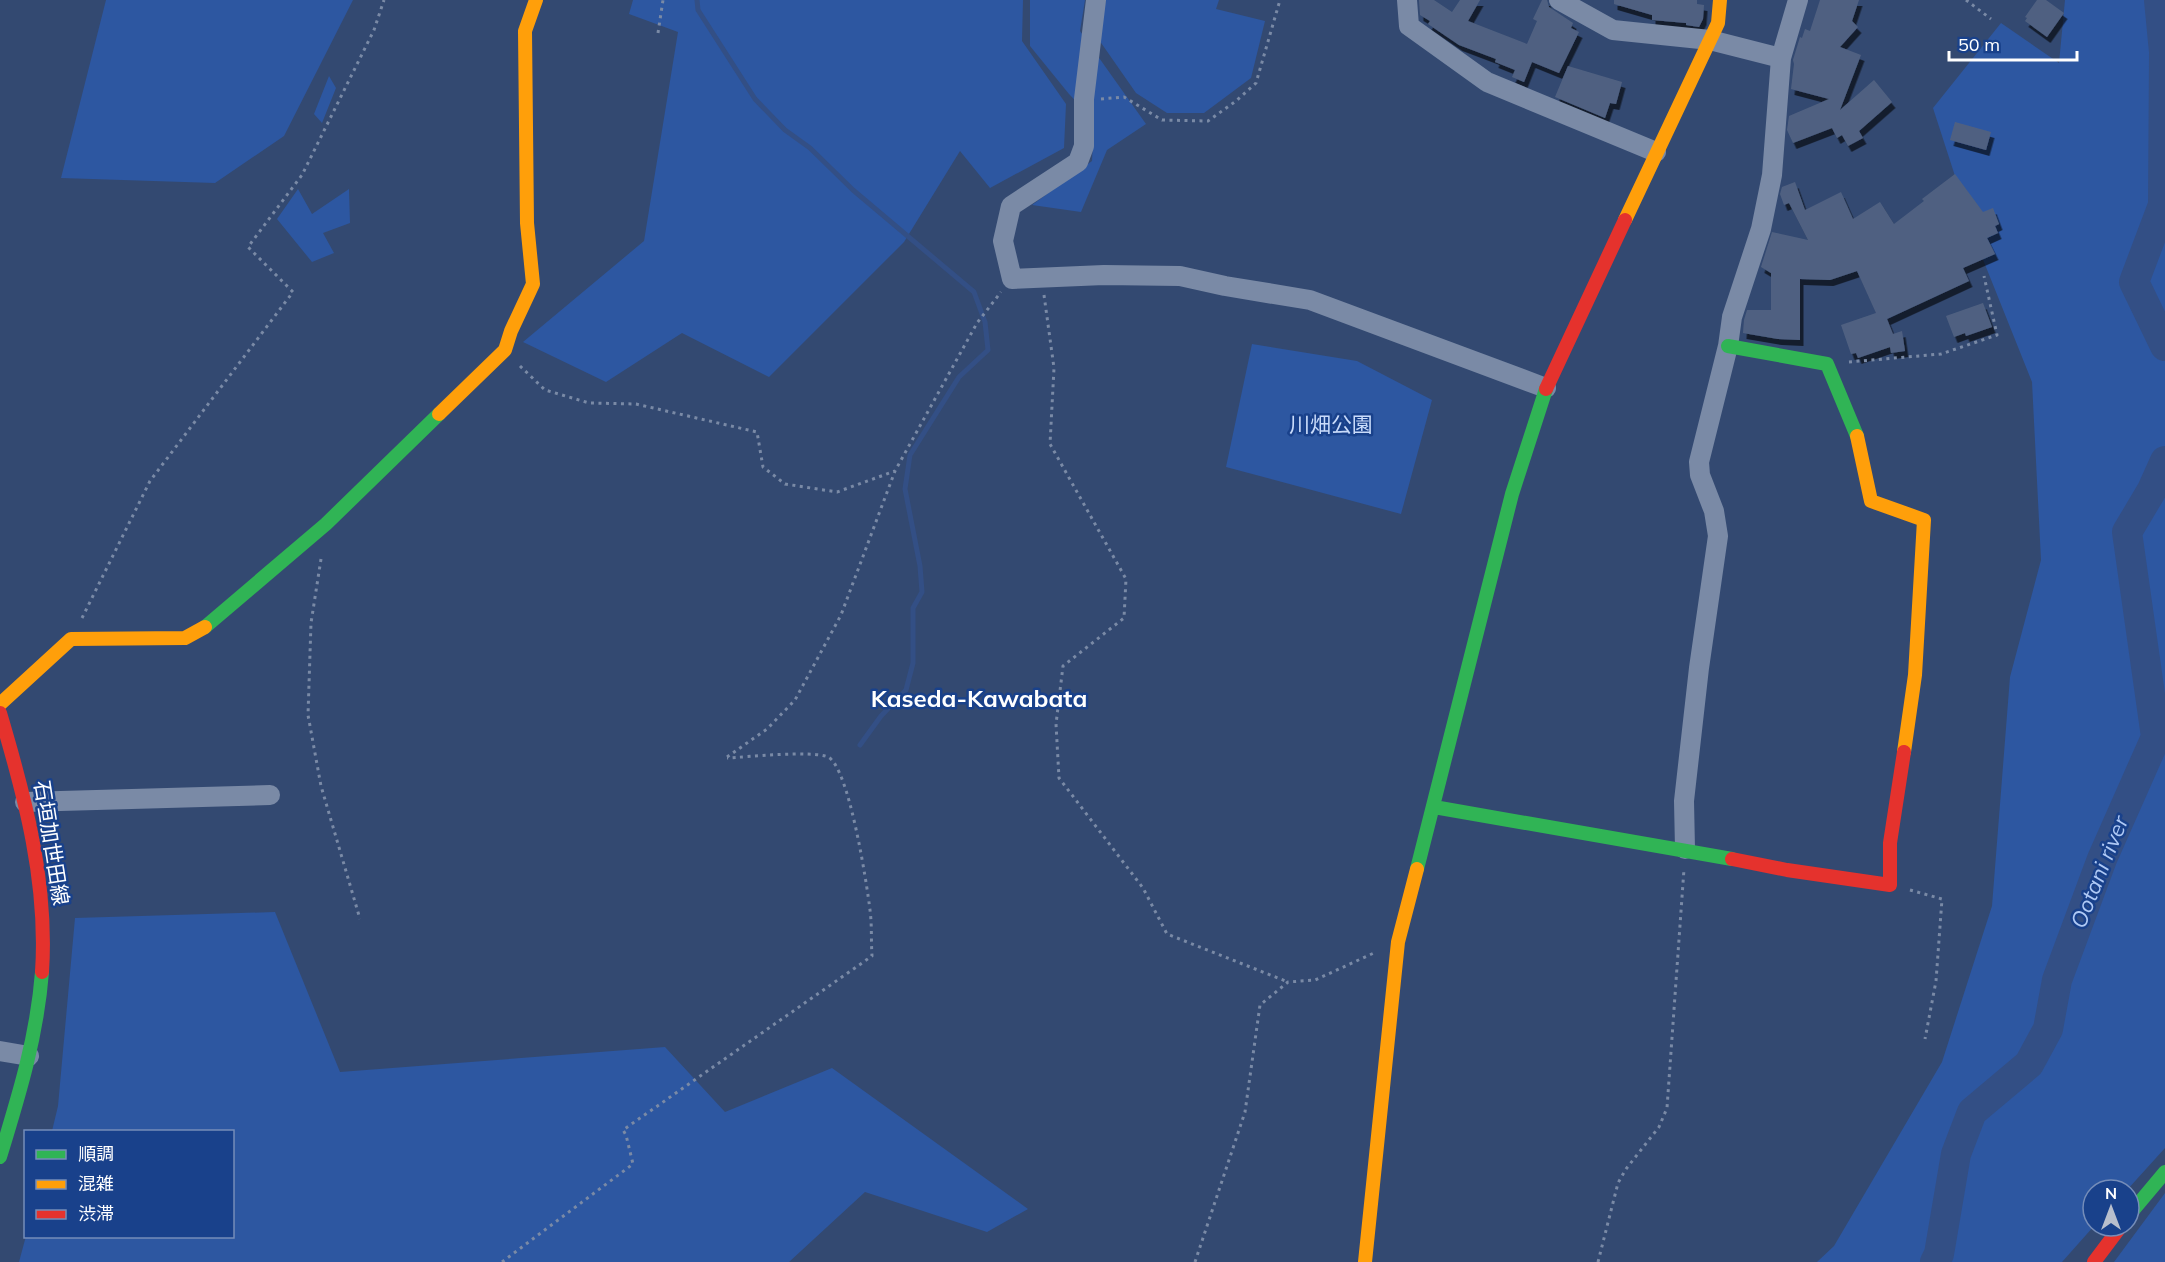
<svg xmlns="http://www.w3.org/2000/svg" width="2165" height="1262" viewBox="0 0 2165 1262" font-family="Mulish,'Noto Sans JP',sans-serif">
	<defs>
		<filter id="shadow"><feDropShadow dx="3.5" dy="6" stdDeviation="0" flood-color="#0009"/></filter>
	</defs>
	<rect width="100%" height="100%" fill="#334971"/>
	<path fill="#2d57a1" d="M106 0H353L284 136 215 183 61 178Z
		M633 0H1023L1022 41 1066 104 1064 148 990 188 960 151 904 242 769 377 682 333 606 382 523 342 644 241 678 32 629 14Z
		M1030 0H1085L1080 31 1146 124 1107 150 1081 212 1032 205 1092 161 1094 120 1069 94 1030 46Z
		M1106 0H1219L1216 9 1265 21 1251 78 1204 113H1167L1136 93 1097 37Z
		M2065 0H2165V1148L2127 1190H2093L2094 1226 2062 1262H1817L1834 1246 1942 1062 1992 906 2010 677 2041 560 2032 382 1978 247 1933 108 2001 23 2059 63Z
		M329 76 336 88 322 123 314 114Z
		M298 189 312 214 349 189 350 223 323 233 334 253 312 262 277 219Z
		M1252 344 1357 361 1432 400 1401 514 1226 467Z
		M275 912 340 1072 665 1047 725 1112 832 1068 1028 1209 987 1232 865 1192 789 1262H19L26 1236H232V1132L52 1131 58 1106 75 918Z
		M2165 1193V1262H2114Z"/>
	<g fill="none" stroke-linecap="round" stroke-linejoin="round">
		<path stroke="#334f85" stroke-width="5" d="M697 0 698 10 755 99 785 130 810 148 853 190 974 292 985 322 988 350 959 377 910 455 905 489 920 566 922 592 913 608V663L906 690 881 716 860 745"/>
		<path stroke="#334f85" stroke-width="30" d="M2159 0 2164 52 2163 205 2134 282 2165 346
			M1935 1262 1939 1254 1956 1154 1972 1112 2029 1064 2048 1029 2057 980 2102 859 2156 737 2127 532 2152 490 2165 461"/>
	</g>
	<path fill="#506181" filter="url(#shadow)" d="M1419 0H1434L1452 12 1460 0H1480L1468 21 1527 44 1537 21 1533 19 1542 0H1547L1549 7 1573 23 1571 28 1579 32 1559 73 1532 62 1524 82 1512 77 1515 70 1495 62 1496 59 1459 45 1428 24 1430 21 1420 15Z
		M1614 0H1697V4L1704 5 1703 19 1699 27 1686 25V23L1652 20V15L1614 4Z
		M1820 0H1859L1852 21 1858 27 1840 47 1861 55 1840 110 1874 80 1892 102 1859 131 1863 138 1848 146 1842 135 1837 138 1832 128 1793 143 1787 130 1789 116 1829 99 1791 89 1794 64 1793 60 1800 37 1802 38 1805 29 1810 31Z
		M2037 0H2046L2064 13 2047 37 2025 21 2027 18 2025 17Z
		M1568 66 1622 82 1616 104 1610 103 1605 118 1555 97Z
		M1955 122 1991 132 1986 150 1950 140Z
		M1955 174 1983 212 1993 208 1999 224 1995 226 1998 233 1987 238 1995 254 1963 268 1969 281 1887 319 1893 334 1902 331 1905 351 1891 353 1890 347 1858 358 1856 353 1851 354 1841 325 1876 313 1857 271 1830 280 1800 279V340L1778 339 1743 333 1744 320 1747 310H1771V273L1761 267 1772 232 1808 240 1789 203 1784 205 1780 194 1782 187 1795 182 1805 210 1841 192 1853 219 1880 202 1894 224 1924 201 1922 199Z
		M1983 303 1992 327 1966 336 1965 333 1954 337 1946 316Z"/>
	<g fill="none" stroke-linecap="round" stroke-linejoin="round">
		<path stroke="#7a8aa6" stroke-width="3" stroke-dasharray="3 4.5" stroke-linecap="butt" d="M1966 0 1991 19
			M658 33 663 0
			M1101 99 1124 97 1162 120 1208 121 1236 101 1256 83 1280 0
			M1044 295 1054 368 1050 444 1126 579 1124 618 1063 666 1056 724 1059 778 1143 888 1167 934 1288 982
			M1849 362 1941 354 1997 335 1984 276
			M520 366 545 390 589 403 636 404 757 432 763 467 785 484 837 492 895 471
			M321 559 311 623 308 715 321 786 360 919
			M82 618 150 481 293 292 248 247 302 175 374 30 384 0
			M727 757 767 729 795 700 841 615 895 471 977 323 1001 292
			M1910 890 1942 899 1936 981 1925 1039
			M502 1262 633 1164 626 1135 623 1130 872 956C871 941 872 925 870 910 867 885 849 767 828 757 812 750 747 757 727 758
			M1195 1262 1245 1112 1260 1005 1288 982 1315 980 1376 952
			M1598 1262 1618 1183 1626 1169 1659 1127 1667 1108 1684 869"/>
		<path stroke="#7a8aa6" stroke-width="20" d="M1096 0 1084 99V146L1078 162 1011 206 1003 241 1012 279 1104 275 1180 276 1225 286 1310 300 1546 388
			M1407 0 1409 26 1487 82 1656 152
			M1559 0 1613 30 1710 40 1781 58
			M25 802 270 795
			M1685 849 1684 801 1699 668 1718 536 1714 511 1700 475 1699 462 1728 346 1732 317 1761 229 1772 175 1781 58 1798 0
			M0 1051 29 1056"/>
		<path stroke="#30b455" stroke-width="14" d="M1728 346 1827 364 1857 436
			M205 627 326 524 439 414
			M1434 807 1732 859
			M1417 869 1512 494 1546 389
			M0 1157C19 1095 37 1037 42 972
			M2129 1215 2165 1172"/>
		<path stroke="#ff9f0a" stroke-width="14" d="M1625 220 1718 23 1720 0
			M439 414 505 350 511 331 533 284 527 223 525 31 536 0
			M1857 436 1871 501 1924 520 1915 675 1904 752
			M0 704 71 639 185 638 205 627
			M1365 1262 1398 942 1417 869"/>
		<path stroke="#e5322d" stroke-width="14" d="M1546 389 1625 220
			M0 713C25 797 48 883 42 972
			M1732 859 1787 870 1890 885V843L1904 752
			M2094 1262 2121 1226"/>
	</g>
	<g text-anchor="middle" stroke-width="5" stroke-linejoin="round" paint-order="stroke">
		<g font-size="21" fill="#c9dbfa" stroke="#19418b">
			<text x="1331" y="432">川畑公園</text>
		</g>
		<g font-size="21" fill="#fff" stroke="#19418b">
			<text transform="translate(51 843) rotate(81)" y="7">石垣加世田線</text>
		</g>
		<g font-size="22" font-style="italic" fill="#afc9f5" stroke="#19418b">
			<text transform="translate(2099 872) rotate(-68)" y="8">Ootani river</text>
		</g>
		<g font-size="24" font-weight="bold" fill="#fff" stroke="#19418b">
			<text x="979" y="707">Kaseda-Kawabata</text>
		</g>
	</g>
	<rect x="24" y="1130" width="210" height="108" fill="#19418b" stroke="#758db9" stroke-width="1.5"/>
	<rect x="36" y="1150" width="30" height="9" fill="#30b455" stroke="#758db9" stroke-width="1.5"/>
	<text x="78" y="1160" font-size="18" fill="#ffffff">順調</text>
	<rect x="36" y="1180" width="30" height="9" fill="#ff9f0a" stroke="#758db9" stroke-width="1.5"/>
	<text x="78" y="1190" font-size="18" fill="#ffffff">混雑</text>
	<rect x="36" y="1210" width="30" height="9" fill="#e5322d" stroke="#758db9" stroke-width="1.5"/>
	<text x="78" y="1220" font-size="18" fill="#ffffff">渋滞</text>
	<g transform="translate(2111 1208)"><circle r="28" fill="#19418b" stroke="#758db9" stroke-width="1.5"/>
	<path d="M0-4.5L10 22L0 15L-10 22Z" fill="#b8bfcd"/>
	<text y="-9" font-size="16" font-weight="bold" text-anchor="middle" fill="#ffffff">N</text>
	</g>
	<path d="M1949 51v9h128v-9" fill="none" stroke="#ffffff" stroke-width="3"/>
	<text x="1958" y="51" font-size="18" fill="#ffffff" stroke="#19418b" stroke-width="4.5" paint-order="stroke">50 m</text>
</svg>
